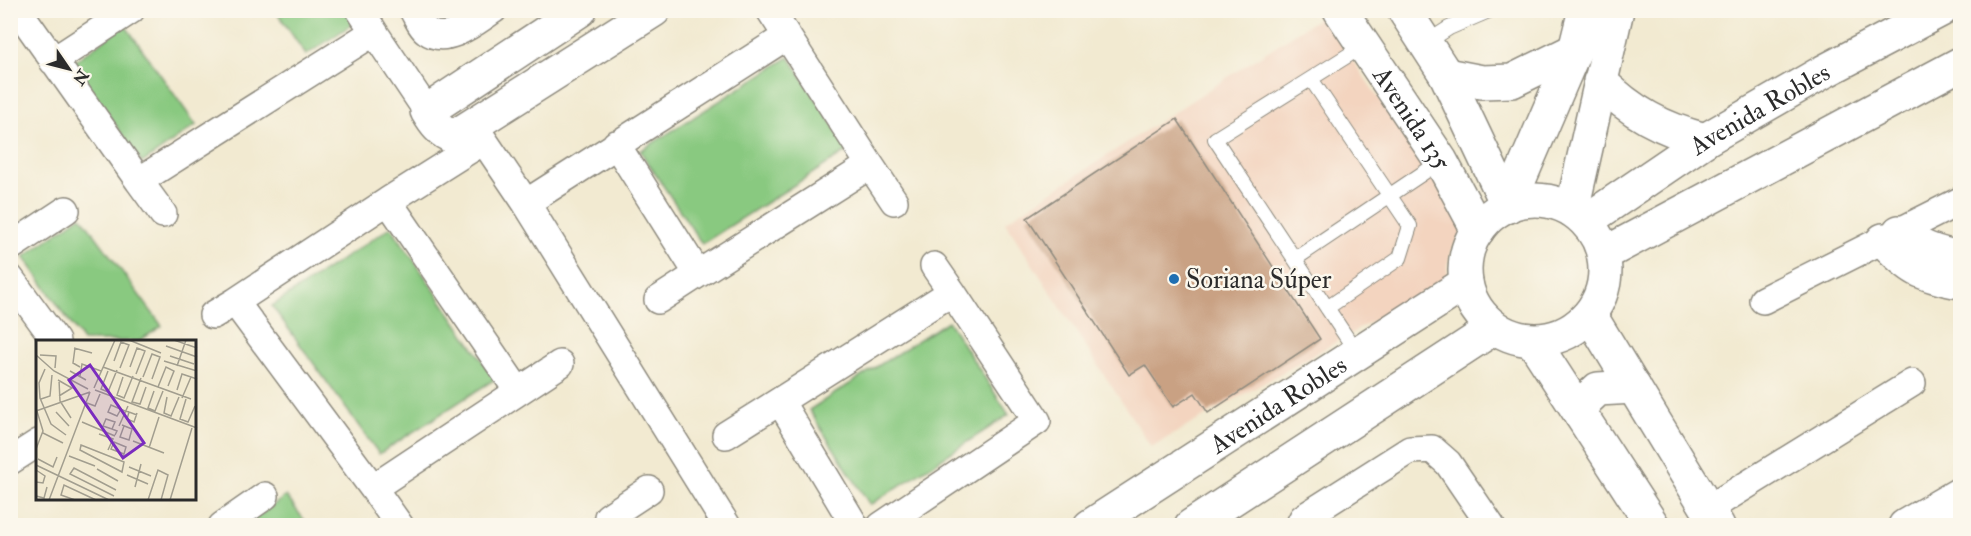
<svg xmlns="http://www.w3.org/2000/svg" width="1971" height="536" viewBox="0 0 1971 536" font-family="'IM FELL Double Pica',serif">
	<rect width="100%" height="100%" fill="#fbf7ec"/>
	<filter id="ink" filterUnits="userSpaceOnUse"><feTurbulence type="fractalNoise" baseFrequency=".0167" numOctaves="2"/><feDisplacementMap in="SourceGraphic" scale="12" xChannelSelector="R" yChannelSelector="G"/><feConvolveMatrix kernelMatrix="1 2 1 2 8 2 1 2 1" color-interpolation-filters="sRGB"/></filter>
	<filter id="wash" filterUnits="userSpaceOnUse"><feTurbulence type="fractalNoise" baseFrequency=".008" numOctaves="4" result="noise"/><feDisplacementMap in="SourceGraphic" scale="24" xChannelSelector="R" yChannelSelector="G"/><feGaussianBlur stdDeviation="1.35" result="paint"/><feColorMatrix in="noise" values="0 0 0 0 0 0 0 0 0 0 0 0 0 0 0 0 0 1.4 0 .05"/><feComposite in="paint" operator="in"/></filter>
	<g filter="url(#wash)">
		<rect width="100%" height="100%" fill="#f2ead1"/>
		<path fill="#f3d4bf" d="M1322 16 1467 227 1454 245 1447 265 1448 278 1151 447 1005 222Z"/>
		<path fill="#89c980" stroke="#5a7a56" stroke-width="1.5" d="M276 11H360L363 17 306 55Z
			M125 25 196 125 142 163 72 63Z
			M789 57 849 150 702 244 640 151Z
			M81 216 162 326 139 341H83L24 257Z
			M391 227 495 379 379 454 272 306Z
			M948 321 1009 415 870 505 809 410Z
			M286 496 308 525 244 526Z"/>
		<g id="blocks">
			<path fill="#c9a183" d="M1177 119 1320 339 1208 413 1195 393 1173 407 1145 365 1129 375 1027 218Z"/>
		</g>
	</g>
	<g filter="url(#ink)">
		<use href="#blocks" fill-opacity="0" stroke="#8e8a7e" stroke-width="1.5"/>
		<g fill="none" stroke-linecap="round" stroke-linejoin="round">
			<defs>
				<path id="lane" d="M1424 44 1449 28 1491 10
					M1311 79 1410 226 1400 258 1327 308
					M1295 259 1441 161
					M1357 353 1215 139 1363 46"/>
				<path id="street" d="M413 10C417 17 421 27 427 31 447 46 476 21 493 10
					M770 10 787 36
					M25 20 139 181 374 32 360 10
					M374 32 427 111
					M53 61 131 10
					M474 126 526 203 787 36 870 165 698 274 616 144
					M870 165 894 201
					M139 181 163 214
					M388 201 483 141
					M526 203 727 526
					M10 247 66 210
					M934 266 952 292
					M10 278 56 341
					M658 300 698 274
					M1763 300 1960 201
					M213 315 235 302
					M518 391 388 201 235 302 373 488 560 364
					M726 435 780 401
					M10 461 38 443
					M373 488 400 526
					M1708 509 1912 383
					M608 517 649 490
					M222 526 265 496
					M855 526 780 401 952 292 1037 421 881 526
					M1299 526 1303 518 1410 450 1432 449 1448 463 1491 526"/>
				<g id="secondary">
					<path d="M580 10 427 111C434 123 441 133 454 137L654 10"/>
					<path d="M1600 81C1631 112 1662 129 1705 140"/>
					<path d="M1508 206 1575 50 1585 10"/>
					<path d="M1572 210 1617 10"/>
					<path id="s1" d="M1586 221 1705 140 1823 72 1941 10"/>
					<path d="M1899 232C1919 248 1936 253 1960 258"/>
					<path d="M1883 240C1911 269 1921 275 1960 282"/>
					<path d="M1604 254 1960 64"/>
					<path id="s2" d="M1090 526 1466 283"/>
					<path d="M1191 526 1494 328"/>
					<path d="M1905 526 1960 494"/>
					<path d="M1957 526 1960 523"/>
				</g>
				<g id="primary">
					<path id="s3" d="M1340 10 1441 161 1478 230"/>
					<path d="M1404 10 1446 75 1508 206"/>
					<path d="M1446 75 1482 82 1512 81 1575 50"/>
					<circle cx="1535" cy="270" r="70"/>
					<path d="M1590 315 1718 526"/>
					<path d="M1533 341 1653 526"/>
					<path d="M1581 415 1583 403 1598 389 1634 387"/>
				</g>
			</defs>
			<use href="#lane" stroke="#8e8a7e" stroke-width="16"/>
			<use href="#street" stroke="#8e8a7e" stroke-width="30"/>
			<use href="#secondary" stroke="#8e8a7e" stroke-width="36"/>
			<use href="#primary" stroke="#8e8a7e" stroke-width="36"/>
			<use href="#lane" stroke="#fff" stroke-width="14"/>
			<use href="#street" stroke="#fff" stroke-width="27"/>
			<use href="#secondary" stroke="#fff" stroke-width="33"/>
			<use href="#primary" stroke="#fff" stroke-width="33"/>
		</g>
	</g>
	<circle fill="#1f6fb2" stroke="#fbf7ec" stroke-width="2" cx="1174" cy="279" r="6"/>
	<g text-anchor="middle" stroke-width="5" stroke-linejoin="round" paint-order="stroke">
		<g font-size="26" fill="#2b2b2b" stroke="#fbf7ec">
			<text dy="9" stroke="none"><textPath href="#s1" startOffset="207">Avenida Robles</textPath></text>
			<text dy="9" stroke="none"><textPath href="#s3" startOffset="130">Avenida 135</textPath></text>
			<text dy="9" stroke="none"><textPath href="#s2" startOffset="224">Avenida Robles</textPath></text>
		</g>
		<g font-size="26" fill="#2b2b2b" stroke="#fbf7ec" text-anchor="start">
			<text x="1186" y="288">Soriana Súper</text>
		</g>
	</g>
	<g transform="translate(36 340)">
		<rect width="160" height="160" fill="#f2ead1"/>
		<path fill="none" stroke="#a29e8f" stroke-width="1.5" d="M93 0 125 13M138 0 161 8M130 6 161 17M38 8 56 13M39 8 37 23 44 27M0 15 18 31 52 49M4 15 20 16 19 28M134 16 158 24M78 21 85 2 93 5 84 28M128 21 161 31M141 26 150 0M67 27 155 59M94 27 101 8 109 11 100 34M9 29 3 43 4 58 15 84 30 95M34 31 50 40M72 31 65 49 72 52 81 30M44 36 46 24 65 31M87 37 81 55 88 58 97 36M107 37 116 14 124 17 116 39M105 38 96 62 104 64 110 47M22 40 36 48 23 56M23 40 24 61 35 78M122 47 130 27 138 31 132 46M58 48 79 0M59 50 161 88M141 50 146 34 161 39M118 51 112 68 119 71 127 51M131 57 128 73 135 76 143 57M146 58 155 37M5 59 14 56 16 35M150 59 144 79 152 82 159 66M51 63 59 66 64 54M0 68 7 91 0 109M85 69 81 76 72 72 75 65 89 71 93 72M0 71 54 52M20 72 33 86M101 75 93 72 91 79 98 82 101 73M46 82 79 96M86 85 96 89 93 100 84 97 88 86M83 86 92 66M76 89 79 82 70 79 67 86 76 89 81 91 79 95M7 93 27 103M63 94 77 99 72 110M97 101 128 113M45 105 88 122 86 132 44 110ZM113 108 123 77M33 116 59 126M87 116 88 114 90 107 78 102 75 109 88 114M2 119 17 127 21 117M0 125 73 160M93 127 115 136M61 129 82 141M0 130 9 136 7 143 0 142M91 135 112 144M99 147 105 124M0 156 8 158 11 147M78 156 34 134 38 128 80 150M13 160 54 52M39 160 25 155 28 145 60 160M112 160 122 130 132 135 125 160M134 160 156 88"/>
		<path fill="#7b2cbf" fill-opacity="0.15" stroke="#7b2cbf" stroke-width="3" d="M54 25 108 103 87 118 33 40Z"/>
		<rect width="160" height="160" fill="none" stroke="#2b2b2b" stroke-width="3"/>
	</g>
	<rect width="1971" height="536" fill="none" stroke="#fbf7ec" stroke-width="36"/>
	<g transform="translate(69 69) rotate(125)" stroke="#fbf7ec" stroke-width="4.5" paint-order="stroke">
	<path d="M0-4.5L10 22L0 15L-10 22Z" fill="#2b2b2b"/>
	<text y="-9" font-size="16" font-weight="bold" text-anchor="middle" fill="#2b2b2b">N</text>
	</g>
</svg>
